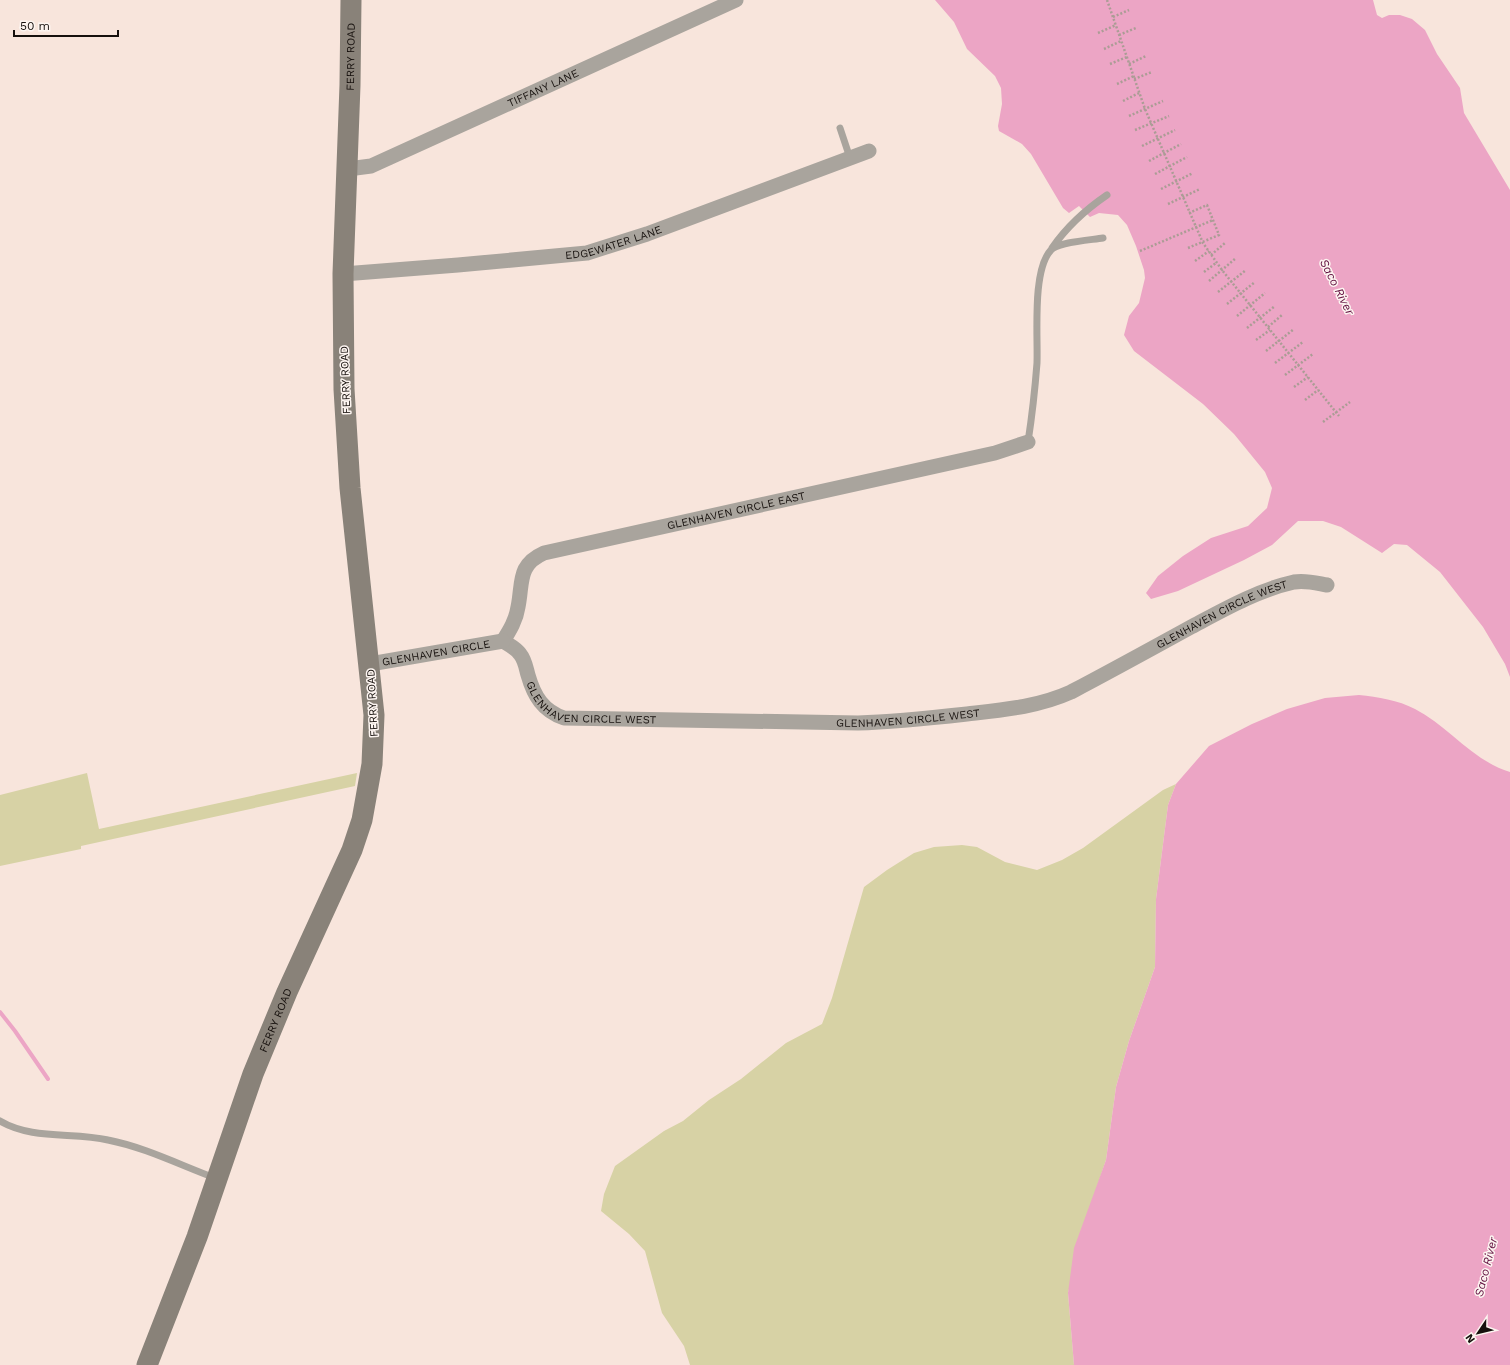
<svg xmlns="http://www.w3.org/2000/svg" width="1510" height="1365" viewBox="0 0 1510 1365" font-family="'Work Sans',sans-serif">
	<rect width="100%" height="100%" fill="#f8e5dc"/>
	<path fill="#d7d2a5" d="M87 773 99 829 357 773 355 786 81 846V849L0 866V795Z
		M1176 784 1168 805 1156 899 1155 967 1129 1041 1116 1087 1106 1160 1088 1213 1068 1293 1074 1365H690L684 1346 662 1313 645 1251 629 1234 601 1211 604 1194 615 1166 664 1131 683 1121 709 1100 741 1079 786 1043 822 1024 832 998 864 887 887 870 914 853 934 847 962 845 977 847 1005 862 1037 870 1062 860 1083 848 1163 790Z"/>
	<path fill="#eca5c5" d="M935 0H1373L1377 15 1382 18 1389 15H1400L1412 19 1425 30 1437 54 1460 88 1464 113 1510 190V677L1505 664 1483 627 1440 572 1407 545 1394 544 1382 553 1341 527 1323 521H1298L1272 545 1244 560 1178 591 1151 599 1146 593 1158 576 1183 556 1211 538 1248 526 1267 508 1272 488 1265 472 1234 434 1203 404 1134 351 1124 335 1129 316 1139 303 1145 278 1144 270 1136 246 1127 225 1118 215 1099 213 1090 217 1079 206 1069 213 1063 208 1031 154 1022 144 999 131 998 126 1002 104 1001 88 995 76 967 49 954 22Z
		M1359 695C1378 697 1398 700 1415 709 1448 726 1473 761 1510 772V1365H1074L1068 1293 1074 1248 1106 1160 1116 1087 1129 1041 1155 967 1156 899 1168 805 1176 784 1209 746 1252 724 1287 709 1325 698Z"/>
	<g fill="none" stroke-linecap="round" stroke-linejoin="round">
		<path stroke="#eca5c5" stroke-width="4" d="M0 1012 15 1031 48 1079"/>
		<path stroke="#ab9c95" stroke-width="2.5" stroke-dasharray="2 2" stroke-linecap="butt" d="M1107 0 1145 109 1203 243 1222 270 1339 416
			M1113 17 1129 10
			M1098 33 1116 25
			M1119 35 1136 28
			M1104 49 1121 41
			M1110 64 1127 57
			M1129 64 1146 56
			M1134 79 1152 72
			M1117 84 1134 76
			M1123 101 1139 93
			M1129 116 1163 101
			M1135 130 1169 116
			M1142 146 1175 130
			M1149 161 1181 144
			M1155 174 1187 157
			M1161 189 1193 173
			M1168 204 1200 189
			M1188 248 1219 235 1207 205 1189 213
			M1140 251 1213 220
			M1211 255 1225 243
			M1195 261 1209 251
			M1204 272 1216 263
			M1209 281 1236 258
			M1218 292 1246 270
			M1227 304 1255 282
			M1237 316 1265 293
			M1268 327 1282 315
			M1247 328 1275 306
			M1256 340 1270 330
			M1266 351 1294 329
			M1275 363 1303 342
			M1285 375 1313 354
			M1294 387 1308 377
			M1305 400 1318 390
			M1323 422 1350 402"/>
		<path stroke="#a9a49d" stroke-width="7" d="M840 128 850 158
			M1052 248C1068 225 1085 210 1107 195
			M1028 442C1032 416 1035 389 1037 363 1038 335 1032 270 1051 250 1058 242 1091 240 1103 238
			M0 1121C32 1140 73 1132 108 1140 144 1147 180 1165 215 1178"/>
		<g stroke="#a9a49d" stroke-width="15">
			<path id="s1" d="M348 169 371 166 736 0"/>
			<path id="s2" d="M343 274 458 265 587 253 647 234 869 151"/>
			<path id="s3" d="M503 641C509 645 516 648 520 654 525 660 526 668 528 675 534 696 543 711 564 718L858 723C894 722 931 718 967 714 1002 710 1038 707 1071 692 1111 671 1151 649 1191 627 1223 610 1258 590 1294 582 1306 580 1316 583 1327 585"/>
			<path id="s4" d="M503 641C510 630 516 620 518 607 523 583 517 565 544 553L995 453 1028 442"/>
			<path id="s5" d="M370 664 503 641"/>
		</g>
		<path stroke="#898279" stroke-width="21" id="s6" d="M147 1365 197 1237 253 1074 287 992 352 850 362 820 372 764 374 715 350 488 344 389 343 274 350 85 351 0"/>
	</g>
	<g text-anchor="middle" stroke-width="3" stroke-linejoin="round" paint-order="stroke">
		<g font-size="11" fill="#16100d" stroke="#fdf5f1">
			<text dy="4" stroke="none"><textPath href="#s6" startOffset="1352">FERRY ROAD</textPath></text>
			<text dy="4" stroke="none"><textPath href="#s1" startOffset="212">TIFFANY LANE</textPath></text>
			<text dy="4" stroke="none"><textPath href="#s2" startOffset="273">EDGEWATER LANE</textPath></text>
			<text transform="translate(345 380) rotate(-92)" y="4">FERRY ROAD</text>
			<text dy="4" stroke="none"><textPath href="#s4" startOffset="298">GLENHAVEN CIRCLE EAST</textPath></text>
			<text dy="4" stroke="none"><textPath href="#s3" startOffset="783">GLENHAVEN CIRCLE WEST</textPath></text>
			<text dy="4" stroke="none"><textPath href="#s5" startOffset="67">GLENHAVEN CIRCLE</textPath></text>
			<text dy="4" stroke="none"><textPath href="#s3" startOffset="123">GLENHAVEN CIRCLE WEST</textPath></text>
			<text transform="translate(372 703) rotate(-93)" y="4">FERRY ROAD</text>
			<text dy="4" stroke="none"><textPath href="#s3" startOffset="447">GLENHAVEN CIRCLE WEST</textPath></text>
			<text dy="4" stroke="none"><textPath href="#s6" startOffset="368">FERRY ROAD</textPath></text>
		</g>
		<g font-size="12" font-style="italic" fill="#621040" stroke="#fdf5f1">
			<text transform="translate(1337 287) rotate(63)" y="4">Saco River</text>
			<text transform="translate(1486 1267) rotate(-76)" y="4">Saco River</text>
		</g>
	</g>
	<g transform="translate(1478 1333) rotate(235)" stroke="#fdf5f1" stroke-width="3" paint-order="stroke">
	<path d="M0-3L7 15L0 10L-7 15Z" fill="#16100d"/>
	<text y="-6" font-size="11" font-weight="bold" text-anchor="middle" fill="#16100d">N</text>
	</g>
	<path d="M14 30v6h104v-6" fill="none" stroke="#16100d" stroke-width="2"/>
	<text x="20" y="30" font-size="12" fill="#16100d" stroke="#fdf5f1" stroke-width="3" paint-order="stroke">50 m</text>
</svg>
